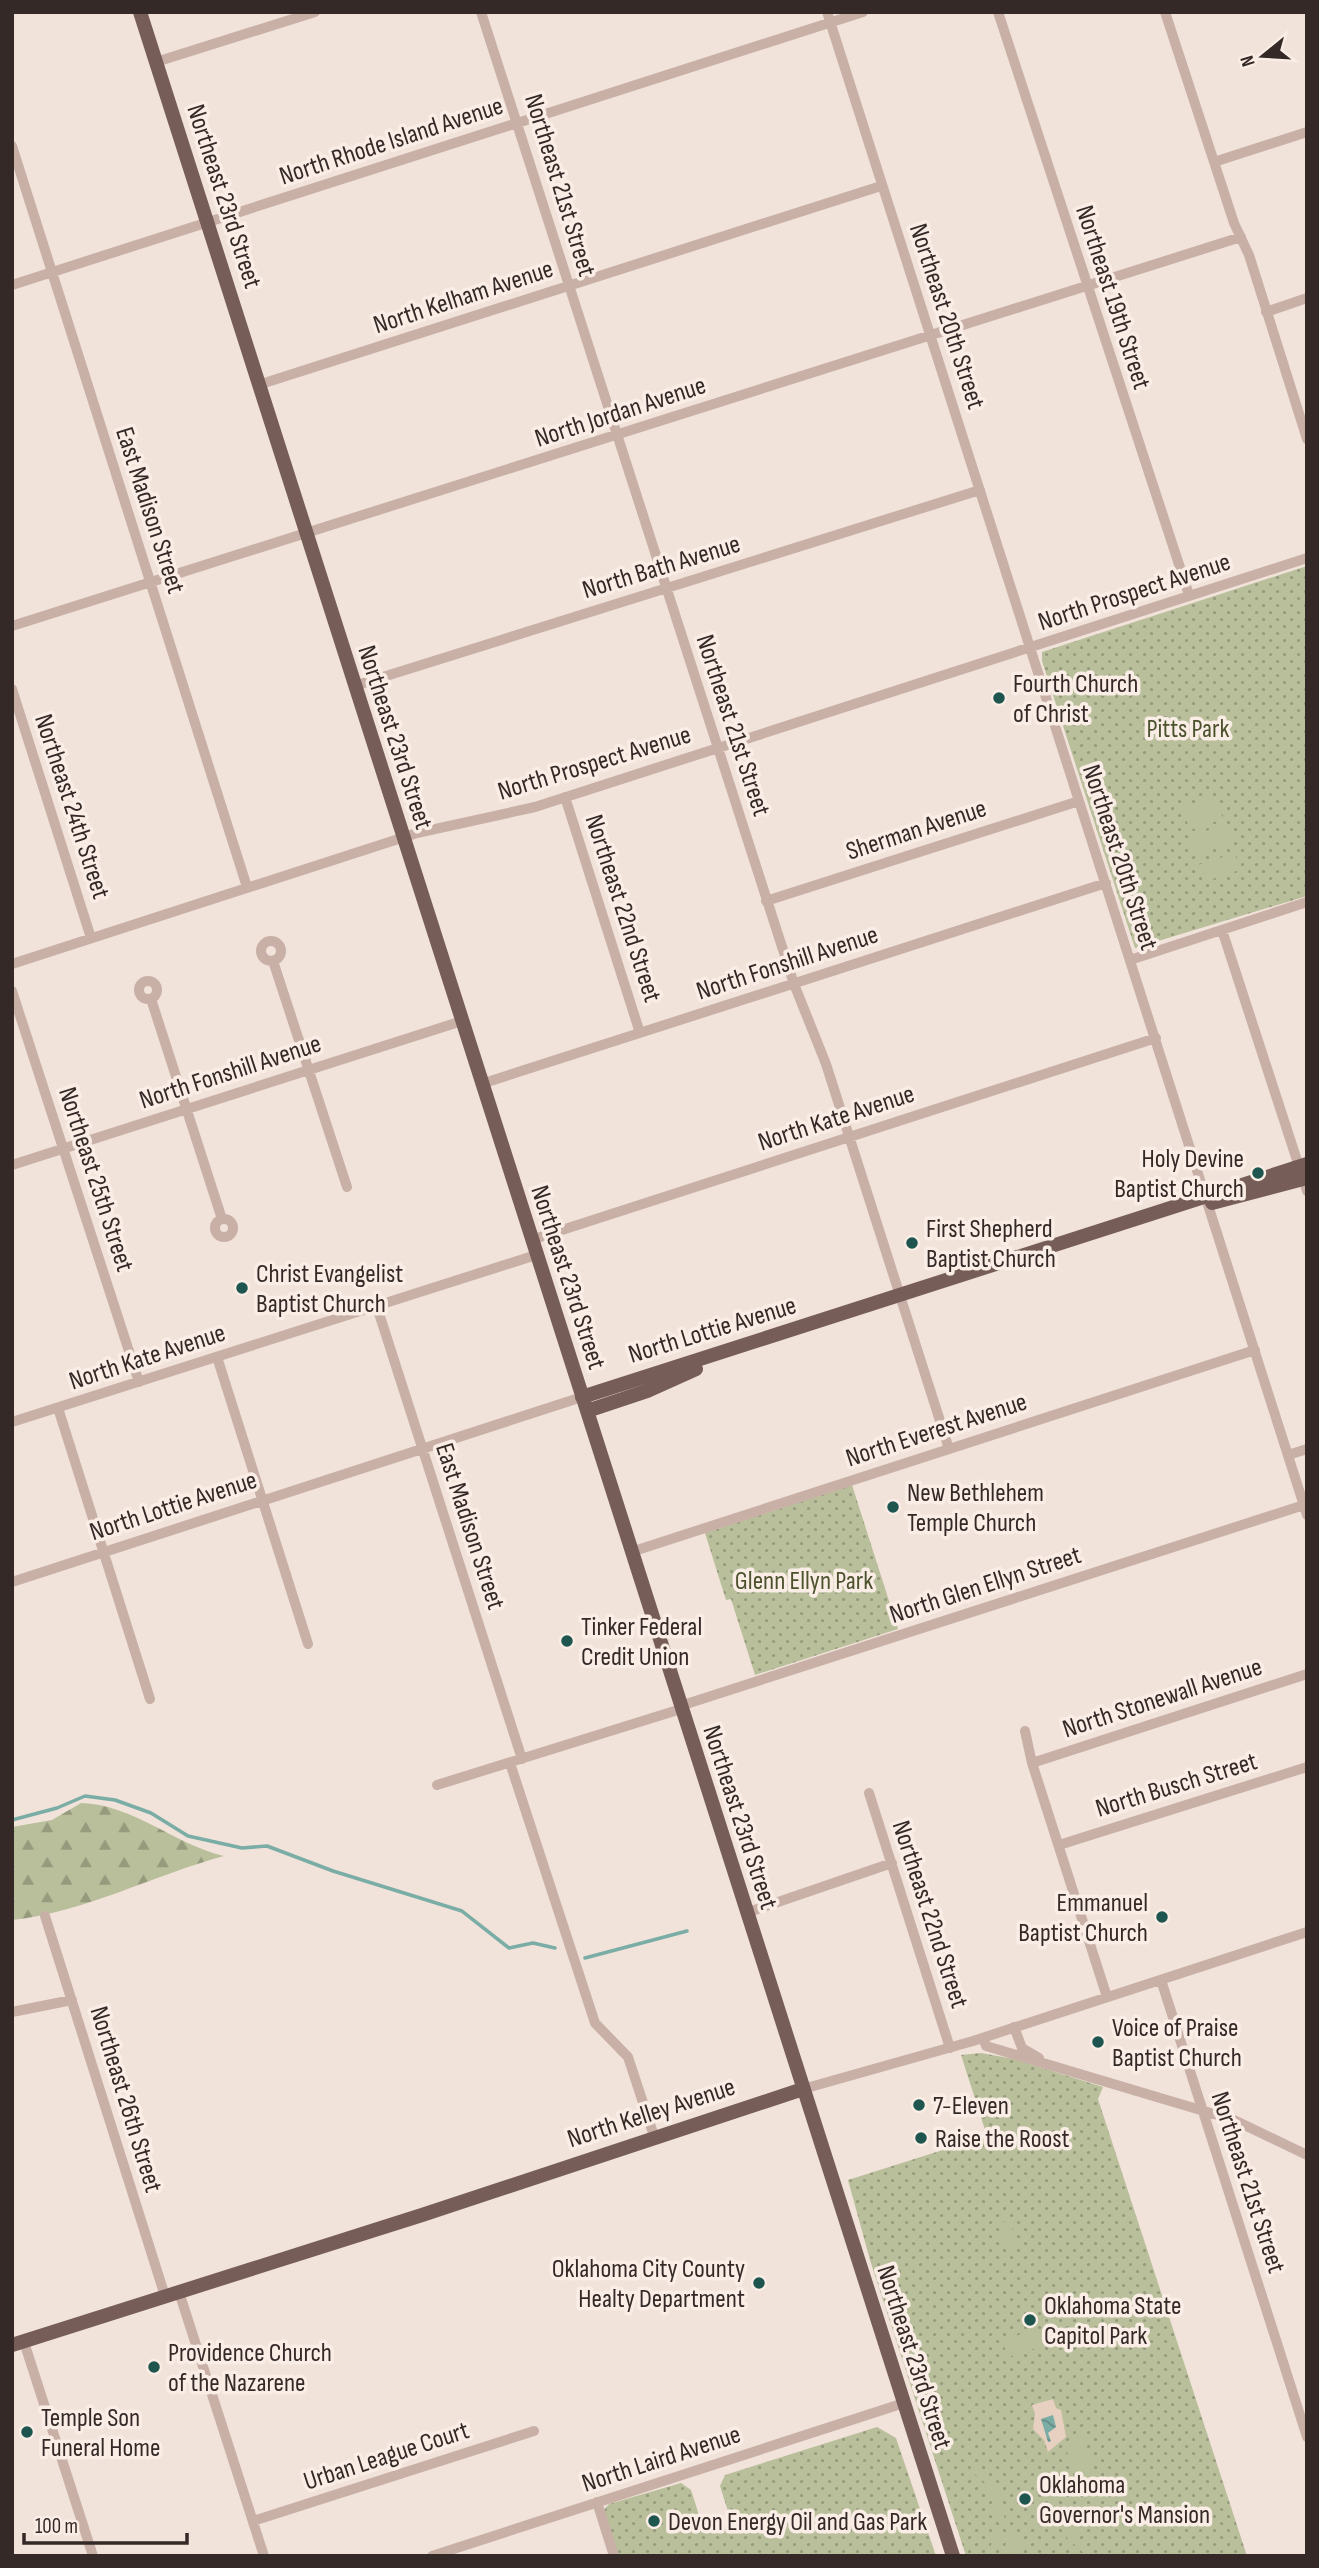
<svg xmlns="http://www.w3.org/2000/svg" width="1319" height="2568" viewBox="0 0 1319 2568" font-family="'Sofia Sans Condensed',sans-serif">
	<defs>
		<pattern id="grass-dots" width="8" height="8" patternUnits="userSpaceOnUse" patternTransform="scale(1.75)"><rect width="8" height="8" fill="#b9bf9b"/><path d="M2 2h.1M6 6h.1" fill="none" stroke="#979b7e" stroke-width="1.8" stroke-linecap="round"/></pattern>
		<pattern id="forest-firs" width="22" height="20" patternUnits="userSpaceOnUse" patternTransform="scale(1.75)"><rect width="22" height="20" fill="#b9bf9b"/><path d="M5 1l3.5 6h-7zM16 11l3.5 6h-7z" fill="#979b7e"/></pattern>
		<pattern id="water-waves" width="16" height="10" patternUnits="userSpaceOnUse" patternTransform="scale(1.75)"><rect width="16" height="10" fill="#7aada6"/><path d="M0 5q4-4 8 0t8 0" fill="none" stroke="#658d87"/></pattern>
	</defs>
	<rect width="100%" height="100%" fill="#f1e2da"/>
	<path fill="url(#grass-dots)" d="M1307 566V896L1135 948 1042 661V652Z
		M852 1485 898 1629 755 1675 731 1599 726 1600 705 1533Z
		M981 2053 1014 2059 1103 2087 1098 2099 1247 2556H966L870 2260 848 2180 987 2136 961 2055Z
		M877 2427 896 2438 936 2556H617L603 2511 609 2504 681 2483 691 2490 704 2531 732 2524 720 2486 725 2475Z"/>
	<path fill="url(#forest-firs)" d="M81 1803C135 1805 173 1844 224 1856 153 1875 86 1912 12 1920V1827L52 1820Z"/>
	<path fill="#b9bf9b" d="M1216 797 1223 819 1190 830 1182 808Z
		M1226 825 1232 842 1195 854 1189 836Z
		M1235 853 1240 870 1203 882 1198 865Z
		M1010 2220 1017 2246 1006 2249 999 2223Z
		M1039 2329 1045 2345 1008 2357 1002 2340Z
		M1083 2437 1103 2501 1090 2499 1082 2473 1067 2458 1068 2444Z
		M971 2466C1008 2479 1014 2526 991 2554L990 2547 1000 2526C988 2500 999 2488 970 2471Z
		M1073 2522 1080 2535V2542L1090 2548 1092 2556H1087L1068 2539 1065 2533Z
		M1012 2531 1021 2535V2550L1017 2556H1000Z"/>
	<path fill="#e8d0c1" d="M1053 2399 1056 2408 1061 2410 1066 2437 1048 2452 1044 2440 1033 2429 1035 2414 1032 2405Z"/>
	<path fill="url(#water-waves)" d="M1053 2415 1056 2427 1048 2433 1051 2441 1048 2442 1041 2419Z"/>
	<g fill="none" stroke-linecap="round" stroke-linejoin="round">
		<path stroke="#7aada6" stroke-width="3.5" d="M12 1820 57 1808 85 1796 115 1800 151 1813 188 1836 242 1848 267 1846 333 1871 462 1911 509 1948 533 1943 555 1948
			M585 1958 687 1931"/>
		<path stroke="#c8b0a7" stroke-width="10" d="M481 12 794 984 826 1064 949 1449
			M827 12 1307 1515
			M998 12 1189 595
			M1165 12 1234 223 1249 255 1307 439
			M156 62 315 12
			M12 146 247 887
			M1214 162 1307 132
			M12 285 863 12
			M1266 312 1307 298
			M258 385 881 186
			M12 626 1241 237
			M354 686 980 490
			M12 689 91 938
			M565 797 640 1033
			M766 901 1079 801
			M1222 930 1307 1191
			M261 951a10 10 0 1 1 20 0a10 10 0 1 1-20 0Z
			M1130 960 1307 902
			M273 961 347 1187
			M12 964 417 833 535 807 1307 558
			M139 990a9 9 0 1 1 18 0a9 9 0 1 1-18 0Z
			M12 991 139 1382
			M151 999 222 1219
			M481 1084 1106 883
			M12 1165 462 1021
			M215 1228a9 9 0 1 1 18 0a9 9 0 1 1-18 0Z
			M531 1240 1156 1038
			M377 1307 522 1759
			M217 1357 308 1644
			M58 1408 150 1699
			M12 1422 536 1255
			M1288 1455 1307 1449
			M631 1552 1255 1350
			M12 1582 582 1397
			M680 1706 1304 1505
			M1025 1731 1032 1763 1107 1997
			M510 1763 595 2023 628 2057 654 2136
			M1032 1763 1307 1674
			M437 1785 681 1709
			M869 1793 950 2048
			M1059 1845 1307 1767
			M746 1913 892 1863
			M45 1916 165 2296
			M1161 1980 1307 2437
			M12 2012 72 2000
			M1014 2027 1022 2048 1039 2058
			M983 2038 986 2046 1234 2120 1307 2155
			M803 2089 973 2041 1307 1932
			M179 2292 264 2556
			M24 2342 93 2556
			M597 2502 614 2556
			M253 2521 534 2431
			M432 2556 904 2403"/>
		<path stroke="#765d58" stroke-width="14" d="M140 12 953 2556
			M1212 1203 1307 1178
			M582 1397 1307 1164
			M587 1411 647 1391 696 1369
			M12 2345 422 2215 803 2089"/>
	</g>
	<g fill="#1e554f" stroke="#f9ede6" stroke-width="2.5">
		<circle cx="999" cy="698" r="7"/>
		<circle cx="1258" cy="1173" r="7"/>
		<circle cx="912" cy="1243" r="7"/>
		<circle cx="242" cy="1288" r="7"/>
		<circle cx="893" cy="1507" r="7"/>
		<circle cx="567" cy="1641" r="7"/>
		<circle cx="1162" cy="1917" r="7"/>
		<circle cx="1098" cy="2042" r="7"/>
		<circle cx="919" cy="2105" r="7"/>
		<circle cx="921" cy="2138" r="7"/>
		<circle cx="759" cy="2283" r="7"/>
		<circle cx="1030" cy="2320" r="7"/>
		<circle cx="154" cy="2367" r="7"/>
		<circle cx="27" cy="2432" r="7"/>
		<circle cx="1025" cy="2499" r="7"/>
		<circle cx="654" cy="2521" r="7"/>
	</g>
	<g text-anchor="middle" stroke-width="7" stroke-linejoin="round" paint-order="stroke">
		<g font-size="26" fill="#352927" stroke="#f9ede6">
			<text transform="translate(391 140) rotate(-18)" y="9">North Rhode Island Avenue</text>
			<text transform="translate(561 185) rotate(73)" y="9">Northeast 21st Street</text>
			<text transform="translate(225 196) rotate(72)" y="9">Northeast 23rd Street</text>
			<text transform="translate(463 296) rotate(-18)" y="9">North Kelham Avenue</text>
			<text transform="translate(1114 297) rotate(72)" y="9">Northeast 19th Street</text>
			<text transform="translate(948 316) rotate(72)" y="9">Northeast 20th Street</text>
			<text transform="translate(620 411) rotate(-18)" y="9">North Jordan Avenue</text>
			<text transform="translate(151 510) rotate(72)" y="9">East Madison Street</text>
			<text transform="translate(661 566) rotate(-17)" y="9">North Bath Avenue</text>
			<text transform="translate(1134 591) rotate(-18)" y="9">North Prospect Avenue</text>
			<text transform="translate(734 725) rotate(72)" y="9">Northeast 21st Street</text>
			<text transform="translate(396 737) rotate(72)" y="9">Northeast 23rd Street</text>
			<text transform="translate(594 762) rotate(-17)" y="9">North Prospect Avenue</text>
			<text transform="translate(73 806) rotate(72)" y="9">Northeast 24th Street</text>
			<text transform="translate(916 829) rotate(-18)" y="9">Sherman Avenue</text>
			<text transform="translate(1121 857) rotate(72)" y="9">Northeast 20th Street</text>
			<text transform="translate(624 908) rotate(72)" y="9">Northeast 22nd Street</text>
			<text transform="translate(787 962) rotate(-18)" y="9">North Fonshill Avenue</text>
			<text transform="translate(230 1071) rotate(-18)" y="9">North Fonshill Avenue</text>
			<text transform="translate(836 1117) rotate(-18)" y="9">North Kate Avenue</text>
			<text transform="translate(97 1179) rotate(72)" y="9">Northeast 25th Street</text>
			<text transform="translate(569 1277) rotate(72)" y="9">Northeast 23rd Street</text>
			<text transform="translate(712 1329) rotate(-17)" y="9">North Lottie Avenue</text>
			<text transform="translate(147 1356) rotate(-18)" y="9">North Kate Avenue</text>
			<text transform="translate(936 1429) rotate(-18)" y="9">North Everest Avenue</text>
			<text transform="translate(173 1505) rotate(-18)" y="9">North Lottie Avenue</text>
			<text transform="translate(471 1526) rotate(72)" y="9">East Madison Street</text>
			<text transform="translate(985 1584) rotate(-18)" y="9">North Glen Ellyn Street</text>
			<text transform="translate(1162 1697) rotate(-18)" y="9">North Stonewall Avenue</text>
			<text transform="translate(1176 1784) rotate(-17)" y="9">North Busch Street</text>
			<text transform="translate(741 1817) rotate(72)" y="9">Northeast 23rd Street</text>
			<text transform="translate(931 1914) rotate(72)" y="9">Northeast 22nd Street</text>
			<text transform="translate(127 2099) rotate(73)" y="9">Northeast 26th Street</text>
			<text transform="translate(651 2112) rotate(-18)" y="9">North Kelley Avenue</text>
			<text transform="translate(1249 2182) rotate(72)" y="9">Northeast 21st Street</text>
			<text transform="translate(915 2357) rotate(72)" y="9">Northeast 23rd Street</text>
			<text transform="translate(386 2455) rotate(-18)" y="9">Urban League Court</text>
			<text transform="translate(661 2458) rotate(-18)" y="9">North Laird Avenue</text>
		</g>
		<g font-size="26" fill="#352927" stroke="#f9ede6" text-anchor="start">
			<text x="1013" y="692">Fourth Church<tspan x="1013" dy="30">of Christ</tspan></text>
			<text x="1244" y="1167" text-anchor="end">Holy Devine<tspan x="1244" dy="30">Baptist Church</tspan></text>
			<text x="926" y="1237">First Shepherd<tspan x="926" dy="30">Baptist Church</tspan></text>
			<text x="256" y="1282">Christ Evangelist<tspan x="256" dy="30">Baptist Church</tspan></text>
			<text x="907" y="1501">New Bethlehem<tspan x="907" dy="30">Temple Church</tspan></text>
			<text x="581" y="1635">Tinker Federal<tspan x="581" dy="30">Credit Union</tspan></text>
			<text x="1148" y="1911" text-anchor="end">Emmanuel<tspan x="1148" dy="30">Baptist Church</tspan></text>
			<text x="1112" y="2036">Voice of Praise<tspan x="1112" dy="30">Baptist Church</tspan></text>
			<text x="933" y="2114">7-Eleven</text>
			<text x="935" y="2147">Raise the Roost</text>
			<text x="745" y="2277" text-anchor="end">Oklahoma City County<tspan x="745" dy="30">Healty Department</tspan></text>
			<text x="1044" y="2314">Oklahoma State<tspan x="1044" dy="30">Capitol Park</tspan></text>
			<text x="168" y="2361">Providence Church<tspan x="168" dy="30">of the Nazarene</tspan></text>
			<text x="41" y="2426">Temple Son<tspan x="41" dy="30">Funeral Home</tspan></text>
			<text x="1039" y="2493">Oklahoma<tspan x="1039" dy="30">Governor's Mansion</tspan></text>
			<text x="668" y="2530">Devon Energy Oil and Gas Park</text>
		</g>
		<g font-size="26" fill="#4b522c" stroke="#f9ede6">
			<text x="1188" y="737">Pitts Park</text>
			<text x="804" y="1589">Glenn Ellyn Park</text>
		</g>
	</g>
	<rect width="1319" height="2568" fill="none" stroke="#352927" stroke-width="28"/>
	<g transform="translate(1263 56) rotate(252)" stroke="#f9ede6" stroke-width="5" paint-order="stroke">
	<path d="M0-5L12 26L0 18L-12 26Z" fill="#352927"/>
	<text y="-10" font-size="19" font-weight="bold" text-anchor="middle" fill="#352927">N</text>
	</g>
	<path d="M24 2533v10h163v-10" fill="none" stroke="#352927" stroke-width="3.5"/>
	<text x="35" y="2533" font-size="21" fill="#352927" stroke="#f9ede6" stroke-width="5" paint-order="stroke">100 m</text>
</svg>
